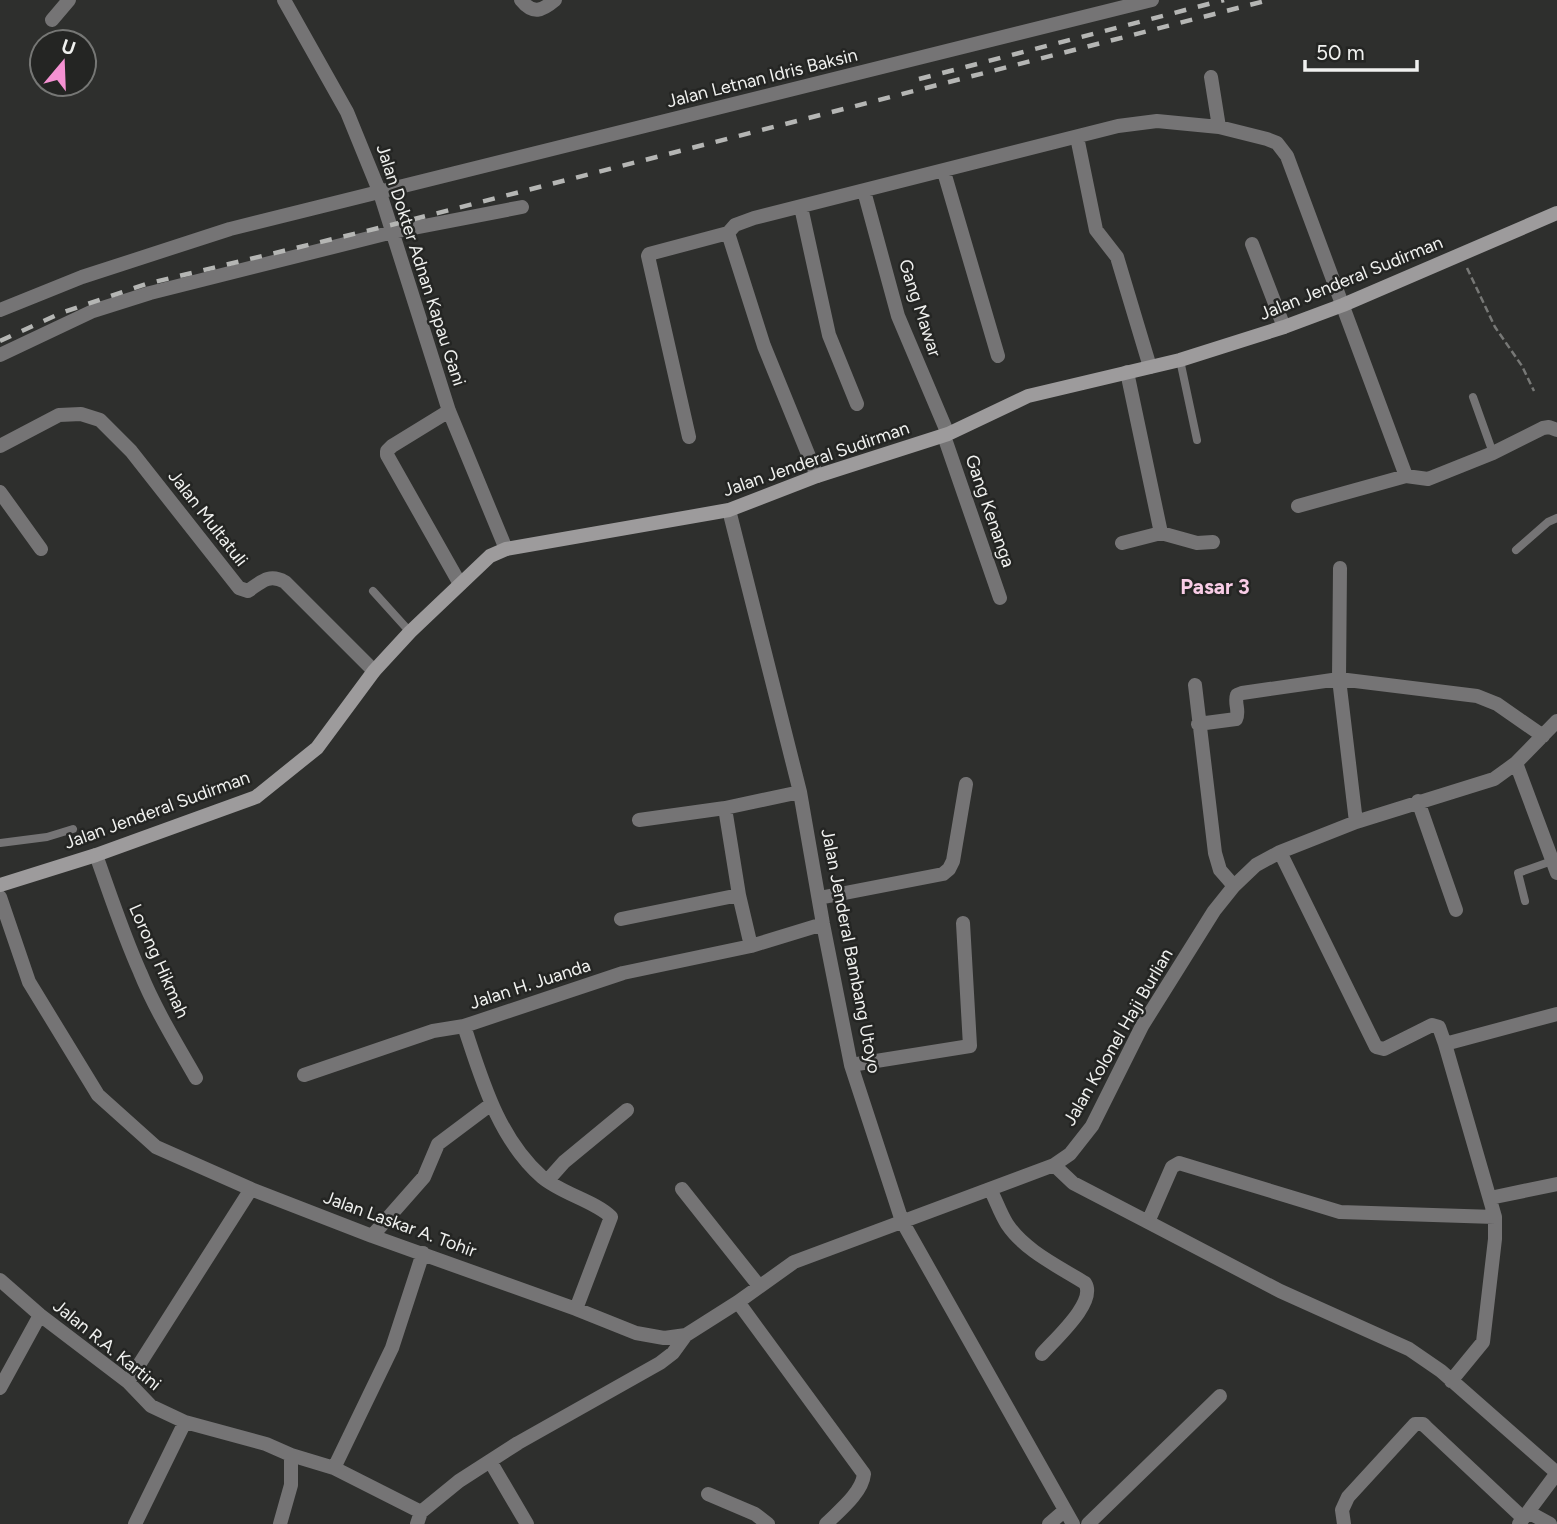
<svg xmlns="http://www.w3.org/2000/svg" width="1557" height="1524" viewBox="0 0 1557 1524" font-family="Figtree,sans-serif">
	<rect width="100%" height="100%" fill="#2e2f2d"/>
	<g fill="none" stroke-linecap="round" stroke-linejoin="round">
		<path stroke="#777876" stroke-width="2.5" stroke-dasharray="7 3.5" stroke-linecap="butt" d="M1467 268 1495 327 1522 366 1534 391"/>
		<path stroke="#757475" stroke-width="8" d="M1180 360 1197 440
			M1473 397 1493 453
			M1516 550 1548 522 1557 518
			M373 591 410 632
			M0 843 47 837 73 829
			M1525 901 1518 873 1552 861"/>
		<path stroke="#757475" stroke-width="14" d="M284 0 347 112 380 193 449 411 506 549
			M521 0C533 15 542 11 555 0
			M52 20 69 0
			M1211 77 1219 127
			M1077 137 1096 230 1117 257 1150 367
			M944 172 998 356
			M864 191 898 316 948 434
			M801 207 829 335 857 404
			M1252 244 1284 327
			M0 310 82 277 230 229 1152 0
			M0 355 93 311 150 293 393 232 522 207
			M449 411 392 446 387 451V455L460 584
			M944 436 1000 598
			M689 437 648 256 649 254 728 233
			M0 446 59 415 81 414 100 420 131 451 239 588 248 591C261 582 269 573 285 582L374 671
			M817 476 764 346 728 233 735 225 754 218 1118 126 1157 121 1219 127 1267 139 1277 143 1287 156 1406 476
			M0 492 41 549
			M1298 506 1406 476 1428 479 1493 453 1543 428 1549 427 1557 430
			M729 510 800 792 823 924 851 1065 902 1221 1073 1524
			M1161 533 1197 543 1213 542
			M1122 543 1161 533 1127 372
			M1340 568 1339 679 1356 822
			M1195 685 1215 853 1220 870 1234 886
			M1198 724 1236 719C1240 711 1234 703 1237 695L1242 693 1339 679 1477 696 1497 704 1543 736
			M1516 763 1557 873
			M1418 801 1456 910
			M725 808 739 895 751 946
			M639 820 725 808 800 792
			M1280 852 1376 1047 1384 1049 1432 1025 1439 1027 1445 1044 1495 1217V1239L1483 1342 1451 1381
			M96 855C110 894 123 934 140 972 155 1009 176 1043 196 1078
			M0 897 29 982 98 1095 156 1147 251 1189 372 1236 576 1309 636 1333 664 1338 686 1335 738 1302 794 1262 1054 1165 1070 1154 1092 1126 1142 1026 1214 911 1234 886 1256 865 1280 852 1356 822 1494 779 1516 763 1557 721
			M819 898 943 874 949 869 953 861 966 784
			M621 919 739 895
			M464 1026C482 1080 498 1138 542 1177 562 1194 595 1201 611 1217L576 1309
			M1445 1044 1557 1014
			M851 1065 970 1046 963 923
			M304 1075 433 1031 464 1026 623 973 751 946 823 924
			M1054 1165 1073 1183 1148 1222 1172 1167 1179 1163 1340 1212 1495 1217
			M548 1180 564 1162 627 1110
			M682 1189 759 1286
			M990 1189C996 1200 1000 1213 1007 1224 1025 1251 1058 1266 1085 1283 1097 1302 1056 1338 1042 1354
			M1490 1198 1557 1184
			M1148 1222 1280 1291 1409 1349 1441 1371 1557 1473
			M372 1236 424 1177 438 1144 490 1105
			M0 1280 40 1315 128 1382 151 1406 185 1422 266 1444 291 1455V1485L280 1524
			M738 1302 864 1474C862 1493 839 1511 826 1524
			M128 1382 251 1189
			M0 1388 40 1315
			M291 1455 334 1468 421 1512
			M490 1461 527 1524
			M334 1468 392 1348 423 1253
			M708 1494 755 1514 768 1524
			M1528 1512 1550 1524
			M135 1524 185 1422
			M417 1524 421 1512 459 1481 518 1443 660 1363 673 1353 686 1335
			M1049 1524 1064 1511
			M1088 1524 1220 1396
			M1344 1524 1342 1510 1348 1497 1415 1424H1423L1426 1427 1523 1518
			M1519 1524 1557 1473"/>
		<path stroke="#9d9b9c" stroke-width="14" d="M0 885 96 855 256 797 317 748 374 671 410 632 490 556 506 549 729 510 817 476 948 434 1028 396 1180 360 1284 327 1343 305 1557 213"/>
		<path stroke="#b5b6b4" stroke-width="4.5" stroke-dasharray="12 12" stroke-linecap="butt" d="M919 79 1224 0
			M0 341 61 313 146 284 391 225 1269 0"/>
	</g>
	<g text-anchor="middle" stroke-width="5" stroke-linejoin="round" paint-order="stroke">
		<g font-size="18" fill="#f0f1ef" stroke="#242523">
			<text transform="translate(762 78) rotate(-14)" y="6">Jalan Letnan Idris Baksin</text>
			<text transform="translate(421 265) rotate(72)" y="6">Jalan Dokter Adnan Kapau Gani</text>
			<text transform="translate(1351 278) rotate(-22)" y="6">Jalan Jenderal Sudirman</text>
			<text transform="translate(920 308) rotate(72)" y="6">Gang Mawar</text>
			<text transform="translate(816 459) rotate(-19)" y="6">Jalan Jenderal Sudirman</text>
			<text transform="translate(990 511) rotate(71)" y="6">Gang Kenanga</text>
			<text transform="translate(208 518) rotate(52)" y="6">Jalan Multatuli</text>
			<text transform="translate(157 810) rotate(-20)" y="6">Jalan Jenderal Sudirman</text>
			<text transform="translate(851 951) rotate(79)" y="6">Jalan Jenderal Bambang Utoyo</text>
			<text transform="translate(159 961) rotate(66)" y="6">Lorong Hikmah</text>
			<text transform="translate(530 984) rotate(-18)" y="6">Jalan H. Juanda</text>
			<text transform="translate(1118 1037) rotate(-60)" y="6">Jalan Kolonel Haji Burlian</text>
			<text transform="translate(400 1224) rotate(20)" y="6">Jalan Laskar A. Tohir</text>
			<text transform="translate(107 1345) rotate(39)" y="6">Jalan R.A. Kartini</text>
		</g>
		<g font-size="21" font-weight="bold" fill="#f9cde7" stroke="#242523">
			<text x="1215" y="594">Pasar 3</text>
		</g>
	</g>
	<g transform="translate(63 63) rotate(19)"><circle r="33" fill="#242523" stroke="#767775" stroke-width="2"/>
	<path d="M0-5L12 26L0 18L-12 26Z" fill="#f591d2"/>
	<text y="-10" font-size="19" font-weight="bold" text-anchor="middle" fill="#f0f1ef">U</text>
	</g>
	<path d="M1305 60v10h112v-10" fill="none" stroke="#f0f1ef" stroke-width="3.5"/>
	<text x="1316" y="60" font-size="21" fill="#f0f1ef" stroke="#242523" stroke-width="5" paint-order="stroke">50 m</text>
</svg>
